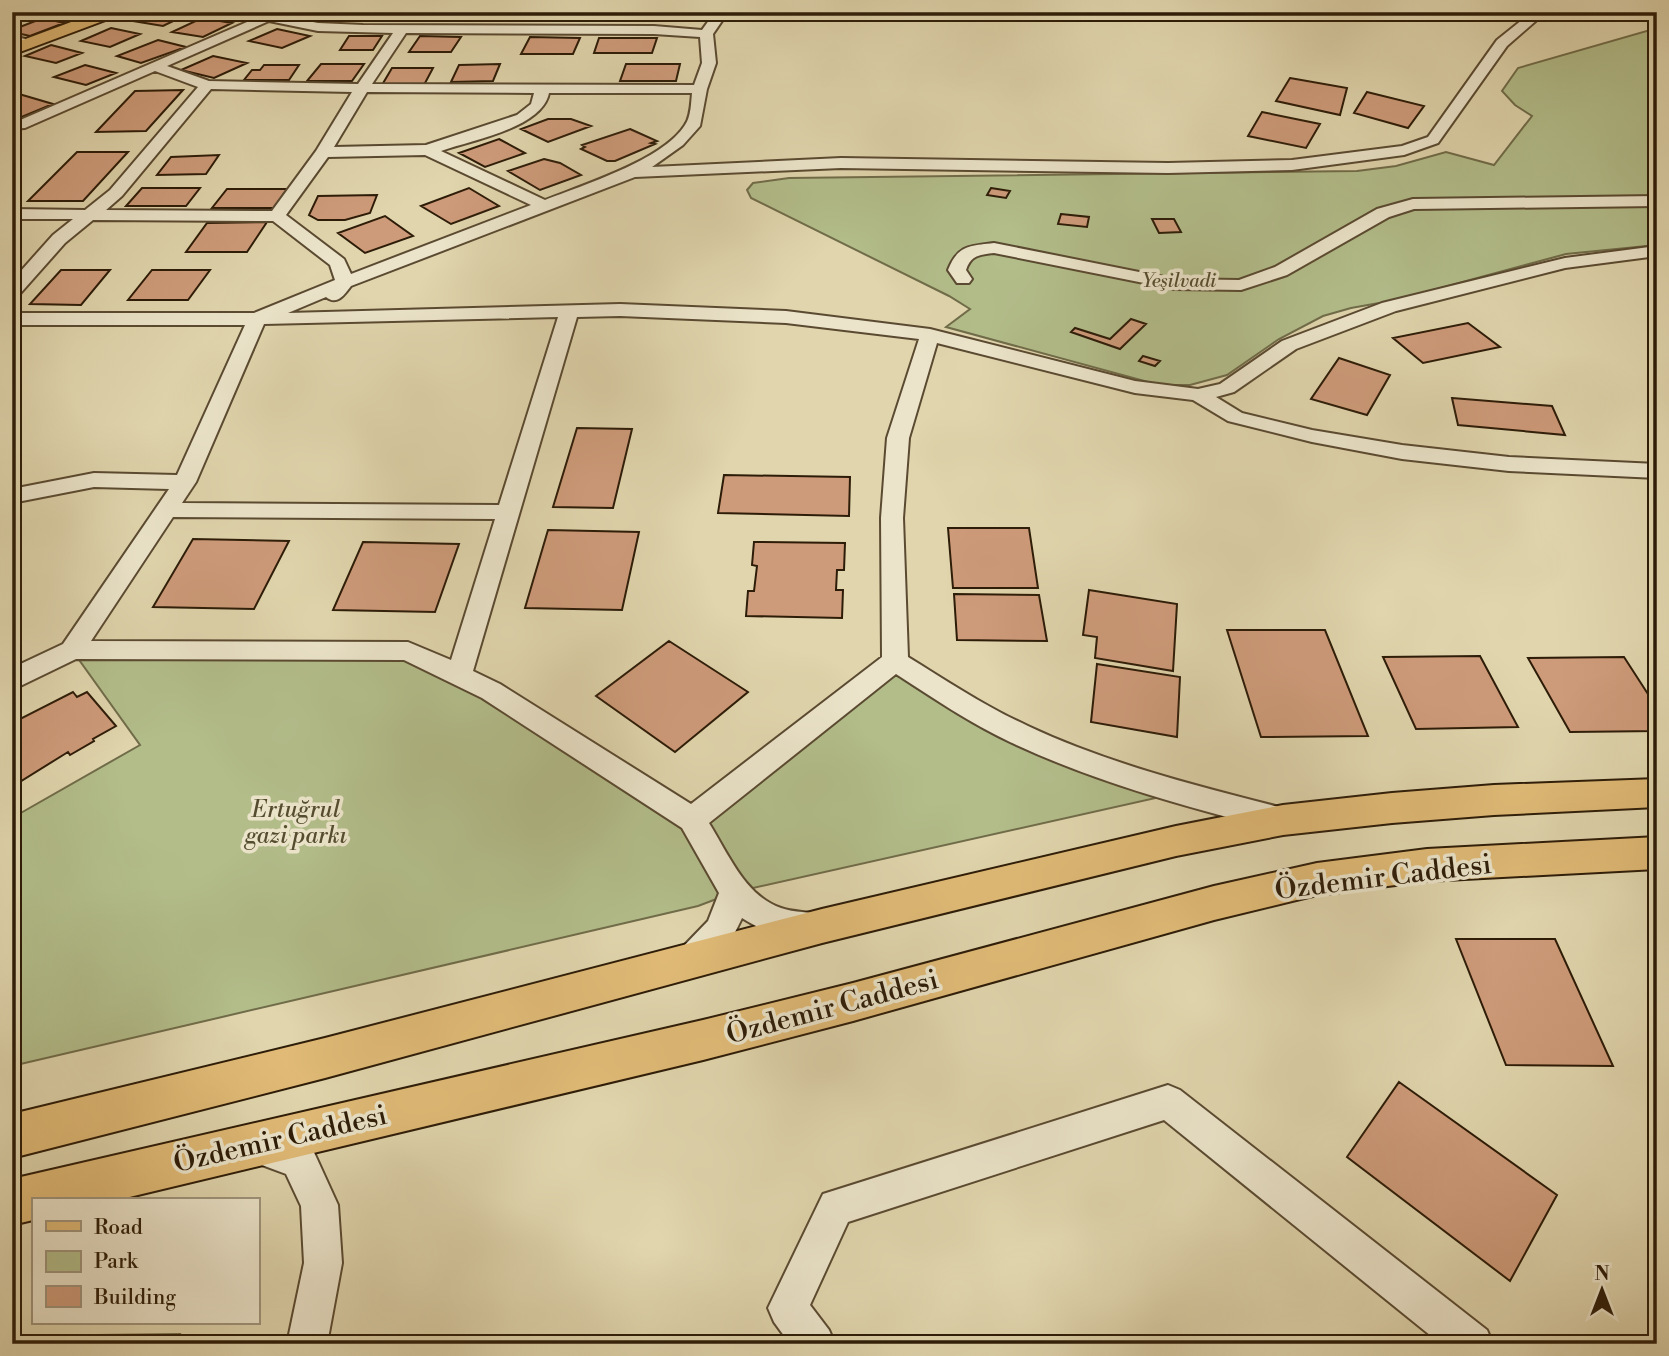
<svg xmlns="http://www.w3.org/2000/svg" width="1669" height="1356" viewBox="0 0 1669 1356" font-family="'Libre Bodoni',serif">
	<rect width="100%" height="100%" fill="#e0d5ad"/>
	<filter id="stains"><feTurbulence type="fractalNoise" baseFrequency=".00286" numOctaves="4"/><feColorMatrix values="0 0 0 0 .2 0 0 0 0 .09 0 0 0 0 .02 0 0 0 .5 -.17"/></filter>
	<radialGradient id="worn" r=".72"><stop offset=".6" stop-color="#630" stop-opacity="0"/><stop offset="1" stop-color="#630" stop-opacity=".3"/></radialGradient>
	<path fill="#b2bd8a" stroke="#706c49" stroke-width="2" d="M1657 28V245L1566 254 1396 300 1351 308 1323 316 1279 339 1227 375 1190 385H1159L946 327 970 309 949 296 751 198 747 190 753 183 789 178 1357 171 1396 166 1446 152 1494 165 1532 116 1515 105 1502 91 1518 68Z
		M72 650 408 651 692 819 895 661 962 703 1178 793 735 892 698 906 12 1066V818L140 745Z
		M180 1334 177 1344H12V1336Z"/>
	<path fill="#ce9b7a" stroke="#2d1c08" stroke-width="2" d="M152 12H192L163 26 133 21Z
		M43 18 64 23 30 36 12 32V30Z
		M202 18 232 23 203 37 172 32Z
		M111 28 140 34 110 47 81 41Z
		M277 29 310 36 282 48 249 41Z
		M349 36H382L373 50H340Z
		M420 36 461 37 451 52H409Z
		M530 37 580 38 573 54H521Z
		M599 38H657L652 53H594Z
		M158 40 186 47 141 63 117 56Z
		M51 45 82 53 56 63 25 56Z
		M213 56 247 63 214 78 181 70Z
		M321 64H364L352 81H307Z
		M500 64 493 81 451 82 459 65Z
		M626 64H680L676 81H620Z
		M85 65 116 73 86 85 54 77Z
		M264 65H299L289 80H244L252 70H260Z
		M392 68H433L424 85H382Z
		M1290 78 1347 88 1340 115 1276 101Z
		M183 90 146 131 96 132 135 91Z
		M1367 92 1424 106 1408 128 1354 113Z
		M19 94 53 104 12 121V97Z
		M1262 112 1320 124 1306 148 1248 136Z
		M548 119H571L591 126 548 142 521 129Z
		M630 129 657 141 651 143 655 144 615 161H607L581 149 585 147 582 145Z
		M499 139 525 153 485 167 459 153Z
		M77 152H128L83 201H28Z
		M219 155 206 174 157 175 171 157Z
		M544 159 560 163 581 175 540 190 508 171Z
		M142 188H200L186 206H126Z
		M469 188 499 206 451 224 421 206Z
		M991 188 1010 191 1006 198 987 195Z
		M227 189H287L274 208H212Z
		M377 195 370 213 345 220H318L309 215 318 196Z
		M1061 214 1089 217 1087 227 1058 224Z
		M385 216 413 236 365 253 338 233Z
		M1152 219H1174L1181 232 1159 233Z
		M267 222 247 252H186L207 223Z
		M61 270H110L81 305 30 304Z
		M152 270H210L188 300H128Z
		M1131 319 1146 324 1120 349 1071 332 1075 328 1110 339Z
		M1468 323 1500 347 1423 363 1393 338Z
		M1143 356 1160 361 1155 366 1139 361Z
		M1339 358 1390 375 1367 415 1311 399Z
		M1452 398 1552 406 1565 435 1458 425Z
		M577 428 632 429 613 508 553 507Z
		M724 475 850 477 849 516 718 513Z
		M948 528H1029L1038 588H953Z
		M548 530 639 532 622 610 525 608Z
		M193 539 289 541 254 609 153 607Z
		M363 542 459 544 435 612 333 610Z
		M754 542 845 543 844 570H837L836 590H843L842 618 746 616 748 591H754L757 566 752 565Z
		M1089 590 1177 604 1173 671 1095 658 1097 637 1083 635Z
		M954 594 1039 595 1047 641 957 640Z
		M1227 630H1325L1368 736 1261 737Z
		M669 641 748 692 675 752 596 696Z
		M1480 656 1518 727 1416 729 1383 657Z
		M1624 657 1657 708V731L1570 732 1528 658Z
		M1097 664 1180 677 1177 737 1091 722Z
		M73 692 77 697 87 692 116 726 93 739 94 741 70 755 68 752 18 783 12 784V723Z
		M1456 939H1555L1613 1066 1506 1065Z
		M1399 1082 1557 1195 1510 1281 1347 1157Z"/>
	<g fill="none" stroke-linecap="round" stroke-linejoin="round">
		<defs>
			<path id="minor" d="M234 12H261L318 23 363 25 654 26 702 30 715 12H728L713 34 716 63 707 89 700 126 683 145 652 167 841 158 1168 163 1292 160 1402 146 1428 137 1497 40 1532 12H1546L1507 46 1438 143 1404 155 1292 170 1168 173 841 168 635 177 351 286C344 295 337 306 326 297L288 313 620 304 786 311 930 329 1135 381 1198 389 1220 384 1282 341 1382 303 1565 258 1657 246V256L1565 268 1396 311 1296 349 1234 392 1216 397 1242 413 1312 430 1402 445 1509 457 1657 464V478L1509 471 1402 459 1312 442 1228 421 1193 400 1135 393 937 343 909 438 903 518 908 657C947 681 986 707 1028 726 1109 764 1197 786 1283 808L1293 812 1298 820 1293 828 1283 832C1191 808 1097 783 1010 742 970 723 933 698 896 674L709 823C728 853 745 896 781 908 795 913 809 911 823 916L828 926 823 936C795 946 766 933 742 918 731 942 716 966 690 975L679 971 674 961 679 951 708 921 719 893 682 828 482 698 404 660 76 659 12 690V668L63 644 169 489 94 487 12 503V489L94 473 177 475 245 325H12V313H254L335 280 330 265 273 221 93 220 65 243 18 296 12 297V281L53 235 73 219H12V209L85 210 110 190 198 87 155 71 25 128 12 129V121H18L254 19ZM269 21 318 31 393 33 358 84 209 81 167 66ZM406 33 654 34 700 37 702 63 694 85 372 84ZM211 89 352 92 316 151 272 211 106 210 122 196ZM367 92 534 93 531 104 517 115 426 145 334 147ZM549 93H692C691 103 691 117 685 125 663 160 583 185 545 200L441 151C472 140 542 128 549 93ZM425 155 531 205 351 274 344 259 286 215 328 157ZM620 316 786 323 919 339 887 438 881 518 882 657 691 804 500 684 473 671 577 317ZM558 317 499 505 182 503 196 482 264 324ZM173 517 495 519 451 660 408 642 91 641Z
				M12 36 35 41 37 44 30 48 12 44Z
				M1657 196V206L1414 209 1389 217 1287 275 1241 290 1174 289 994 253C979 255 971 255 966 270L972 279 969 283H957L948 270C958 245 969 246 994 243L1174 279 1239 280 1275 267 1377 209 1413 199Z
				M1168 1085 1180 1090 1487 1330 1493 1344H1441L1164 1120 848 1222 810 1305 829 1330 835 1344H790L774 1322 768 1308 823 1194Z
				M259 1128 312 1148 338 1205 342 1263 327 1344H287L304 1263 301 1206 286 1174 246 1159 241 1146 246 1133Z"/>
			<path id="major" d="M98 12H121L119 15 12 55V44Z
				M1657 779V807L1494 815 1392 823 1283 835 1176 856 822 943 325 1078 12 1158V1114L325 1038 822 909 1176 826 1283 805 1392 793 1494 785Z
				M1657 837V869L1427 881 1317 895 1214 920 853 1021 703 1060 117 1200H33V1220L12 1225V1179L703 1020 853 983 1214 886 1317 863 1427 849Z"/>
		</defs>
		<use href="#minor" stroke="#5a4a31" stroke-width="4"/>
		<use href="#major" stroke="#2d1c08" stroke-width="4"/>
		<use href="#minor" fill="#ebe4ca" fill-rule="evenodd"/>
		<use href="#major" fill="#e0ba76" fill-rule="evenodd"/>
	</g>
	<g text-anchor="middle" stroke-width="7" stroke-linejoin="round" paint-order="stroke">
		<g font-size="19" font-style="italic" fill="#554c2f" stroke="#ebe4ca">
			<text x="1179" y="287">Yeşilvadi</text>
		</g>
		<g font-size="23" font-style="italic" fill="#554c2f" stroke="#ebe4ca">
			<text x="296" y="817">Ertuğrul<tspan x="296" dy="26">gazi parkı</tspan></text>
		</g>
		<g font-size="28" fill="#2d1c08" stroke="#ebe4ca">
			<text transform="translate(1383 876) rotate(-7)" y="10">Özdemir Caddesi</text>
			<text transform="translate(832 1006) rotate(-15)" y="10">Özdemir Caddesi</text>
			<text transform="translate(280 1138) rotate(-13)" y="10">Özdemir Caddesi</text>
		</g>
	</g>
	<rect width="1669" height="1356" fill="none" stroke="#e0d5ad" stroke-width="42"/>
	<rect x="14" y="14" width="1641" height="1328" fill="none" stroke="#2d1c08" stroke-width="3.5"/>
	<rect x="21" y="21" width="1627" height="1314" fill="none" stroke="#2d1c08" stroke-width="2"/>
	<rect x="32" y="1198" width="228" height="126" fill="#ebe4ca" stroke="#9f947c" stroke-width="2"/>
	<rect x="46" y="1221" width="35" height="10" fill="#e0ba76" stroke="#9f947c" stroke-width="2"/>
	<text x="94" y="1234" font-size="21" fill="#2d1c08">Road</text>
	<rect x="46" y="1251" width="35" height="21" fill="#b2bd8a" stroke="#9f947c" stroke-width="2"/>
	<text x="94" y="1268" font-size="21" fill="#2d1c08">Park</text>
	<rect x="46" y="1286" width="35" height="21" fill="#ce9b7a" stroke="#9f947c" stroke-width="2"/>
	<text x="94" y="1304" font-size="21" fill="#2d1c08">Building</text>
	<g transform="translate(1602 1290)" stroke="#ebe4ca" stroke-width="5" paint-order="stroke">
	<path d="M0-5L12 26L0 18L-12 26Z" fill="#2d1c08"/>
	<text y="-10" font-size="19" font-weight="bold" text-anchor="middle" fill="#2d1c08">N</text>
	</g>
	<rect width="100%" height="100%" filter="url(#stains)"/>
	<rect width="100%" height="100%" fill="url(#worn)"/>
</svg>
